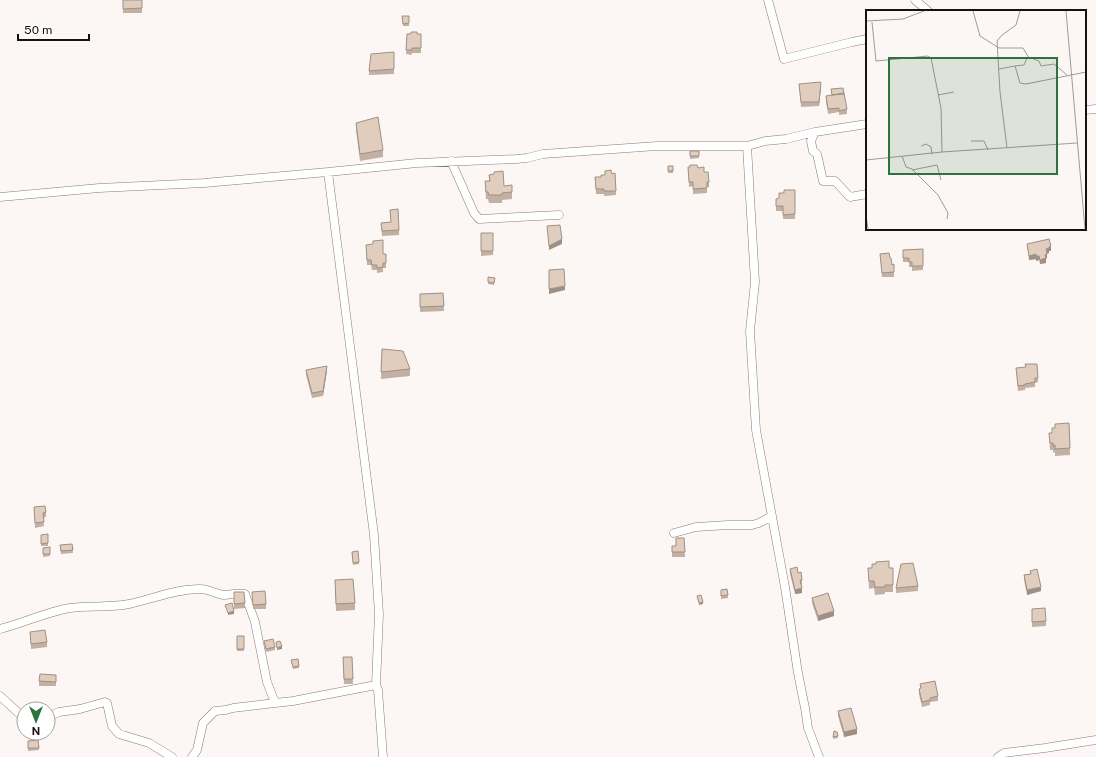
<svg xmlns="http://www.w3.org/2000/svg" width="1096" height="757" viewBox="0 0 1096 757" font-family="'Public Sans',sans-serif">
	<rect width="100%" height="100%" fill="#fcf7f5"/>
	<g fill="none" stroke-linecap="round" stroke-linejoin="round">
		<defs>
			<path id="street" d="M768 0 784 59 852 42 867 39
				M915 0 928 11
				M1085 110 1096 109
				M815 132 811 141 813 151 817 154 823 181H835L850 197 867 194
				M747 146 755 282 750 331 756 430 785 587 798 673 805 708 808 728 819 757
				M451 161 474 213 479 219 559 215
				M328 172 374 535 379 614 376 685 378 690 383 757
				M0 197 99 188 204 183 328 172 417 163 516 159 527 158 543 154 657 146H747L765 141 786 139 815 132 867 124
				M674 533 696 527 728 525H752L759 523 772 516
				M0 629C24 623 46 612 70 608 89 605 110 608 129 604 153 599 175 589 200 589 209 589 216 594 224 595 231 595 238 592 245 594L255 622 267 682 275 703 293 701 376 685
				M0 696 24 718
				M48 717 59 712 80 709 105 702 107 703 112 726 119 734 149 743 172 757
				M192 757 197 750 203 723 215 711 226 710 233 708 275 703
				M998 757 1004 753 1045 748 1096 740"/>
		</defs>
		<use href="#street" stroke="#8f7871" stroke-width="9"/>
		<use href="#street" stroke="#fff" stroke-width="8"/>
	</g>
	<path fill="#c2b0a3" d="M123 0H142V13H123Z
		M402 16H409V26H403Z
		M407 34H421V53H412V55L406 54Z
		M394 52V74L369 75V71Z
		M799 84 821 87 819 106 801 107Z
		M831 89 847 109V114L839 115V112L828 114 826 101V96L832 95Z
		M356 123 383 150V157L360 161 356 130Z
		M690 151H699V158L690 159Z
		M668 166H673V173H668Z
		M688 167 698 168 704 172 709 182V187H707V193L693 194V186L689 187Z
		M615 173 616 195 604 196V194H596L595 177H601L612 174Z
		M489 175 512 192V199L502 200V203H489L488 199H486L485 181H489Z
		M795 190V219H783V211H776V199L779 198 784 193Z
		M390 210 399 230V235L382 236 381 223 391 222Z
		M481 233 493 251V255L481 256Z
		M1027 244 1051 251H1049V253L1047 254V258L1046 259V263L1040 264 1039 260 1036 261V259L1029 260Z
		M923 249V270L912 271V267H909V262H903V250Z
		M366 250 383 254 386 263V268H383V272L377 273V270H372L371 265H367Z
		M880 254 890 258 892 265 894 264V277H882Z
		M488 277 495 278 494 285 488 284Z
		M443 293 444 311 420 312V294Z
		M382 349 410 369V376L381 379Z
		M1016 368 1038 378V382L1035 383V387L1025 388V390L1018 391Z
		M306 370H327L323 396 312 398 306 375Z
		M1069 423 1070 455 1055 456V452L1053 453V450H1050L1049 433H1052L1055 428Z
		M34 507 46 512V517L43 518 44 526 35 528Z
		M48 534V546H41V535Z
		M684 538 685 557H672V546H676Z
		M72 544 73 553 61 554 60 545Z
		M50 547V556L43 557V548Z
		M352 552 359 562V564L353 565Z
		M868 568H893V592H885V594L875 595 874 588 869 589Z
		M790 569 798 573 802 580V584L801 585 802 593 795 594 790 574Z
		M1030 571 1041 591 1027 595 1024 580V575L1030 574Z
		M335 580 355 603V610L336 611Z
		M918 586V591L896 593V588Z
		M727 589 728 598 721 599V590Z
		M234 592 245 603V608L234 609Z
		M252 596 266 604V609H253Z
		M812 598 834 616 818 621 812 603Z
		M1032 609 1046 621V626L1032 627Z
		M30 632 47 642V647L31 649Z
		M237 636H244V651H237Z
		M264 641 275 647V650L266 652Z
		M343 657H352L353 684H344Z
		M291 660 299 666V668L293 669Z
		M56 675V686H39V681Z
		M920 684 938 696V701L930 702V705L922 707 919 694V689H920Z
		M838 711 857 734 844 737 838 716Z
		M837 732 838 738 833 739V737Z
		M38 740 39 750 28 751V741Z"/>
	<path fill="#9e9085" d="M821 82V87L819 106V102Z
		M562 239V244L549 250V246Z
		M1051 246V251H1049V253L1047 254V258L1046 259V263L1040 264V260L1045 255 1046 249 1049 247Z
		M1036 254V259L1029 260V256Z
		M1036 256H1039V260L1036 261Z
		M565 286V290L549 294V289Z
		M327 366V370L323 396V391Z
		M1041 587V591L1027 595V590Z
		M802 588V593L795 594V590Z
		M703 602V604L699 605V603Z
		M234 611V614L228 615V613Z
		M834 611V616L818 621V616Z
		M282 646V649L277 650V648Z
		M857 729V734L844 737V732Z"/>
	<path fill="#e1cdbe" stroke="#9e9085" d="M123 0H142V8L123 9Z
		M402 16H409V23L403 24Z
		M411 32H417V34H421V48H412V50H406L407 34H411Z
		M394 52V69L369 71 371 54Z
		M821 82 819 102H801L799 84Z
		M843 88 844 94 832 95 831 89Z
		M844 93 847 109 839 111V108L828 109 826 96Z
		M378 117 383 150 360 154 356 123Z
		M690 151H699V156H690Z
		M690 165H697L698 168 704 167V172H708L709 182H707V188L693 189V182H689L688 167H690Z
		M668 166H673V171H668Z
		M611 170 612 174 615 173 616 191H604V189H596L595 177H601V175H605V171Z
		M503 171 504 186 512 185V192L502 193V195H489L488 192H486L485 181H490L489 175 494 174V172Z
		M784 190H795V214L783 215V206H776V199L779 198V193H784Z
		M398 209 399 230 382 231 381 223 391 222 390 210Z
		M560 225 562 239 549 246 547 226Z
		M481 233H493V251H481Z
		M1049 239 1051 246 1049 247V248L1046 249 1047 253 1045 255 1046 258 1040 260 1039 256H1036V254L1029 256 1027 244Z
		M383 240V254H386V263H383V267L377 268V265H372L371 260H367L366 245 373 244V241Z
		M923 249V266H912V262H909V258H903V250Z
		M889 253 890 258H891L892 265 894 264V272L882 273 880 254Z
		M564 269 565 286 549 289V270Z
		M488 277 495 278 494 283 488 282Z
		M443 293 444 306 420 307V294Z
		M382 349 403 351 410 369 381 372Z
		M1025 364H1037L1038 378H1035V382L1025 384V385L1018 386 1016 368 1026 367Z
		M327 366 323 391 312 393 306 370Z
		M1069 423 1070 448 1055 449V445L1053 446V443H1050L1049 433H1052V428H1055V424Z
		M45 506 46 512 43 513 44 522 35 523 34 507Z
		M48 534V543L41 544V535Z
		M676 538H684L685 552H672V546H676Z
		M72 544 73 550 61 551 60 545Z
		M50 547V554H43V548Z
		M358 551 359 562 353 563 352 552Z
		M889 561V568H893V585H885V587H875L874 581H869L868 568H872V564H876V562Z
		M913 563 918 586 896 588 901 564Z
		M797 567 798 573 801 572 802 580H800L802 588 795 590 790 569Z
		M1037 569 1041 587 1027 590 1024 575 1031 574 1030 571Z
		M353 579 355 603 336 604 335 580Z
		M727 589 728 595 721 596V590Z
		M265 591 266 604 253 605 252 592Z
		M234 592H244L245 603 234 604Z
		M828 593 834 611 818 616 812 598Z
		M701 595 703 602 699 603 697 596Z
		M232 603 234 611 228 613 225 605Z
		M1045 608 1046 621 1032 622V609Z
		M45 630 47 642 31 644 30 632Z
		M237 636H244V649H237Z
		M273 639 275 647 266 649 264 641Z
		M280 641 282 646 277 648 276 642Z
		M343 657H352L353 679H344Z
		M298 659 299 666 293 667 291 660Z
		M40 674 56 675V682L39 681Z
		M935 681 938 696 930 698V700L922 702 919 689 921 688 920 684Z
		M851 708 857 729 844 732 838 711Z
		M834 731 837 732 838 736 833 737Z
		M38 740 39 748H28V741Z"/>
	<g transform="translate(866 10)">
		<rect width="220" height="220" fill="#fcf7f5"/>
		<path fill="none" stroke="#a19b98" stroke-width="1" d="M107 1 114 26 133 38H157L163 48M200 1 219 219M0 11 37 9 58 1M6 12 10 51 62 46 65 48 75 98 76 142M149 56 158 55 161 48H165L173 51 175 56 188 54 201 65M133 59 149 56 154 73 160 74 220 62M72 85 88 82M105 131H118L122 140M55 136 60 134 65 137 66 144M141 138 134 82 131 31 136 25 150 15 154 1M36 146 40 157 46 159 72 185 82 203 81 209M0 150 76 142 211 133M46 160 71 155 75 170M0 205 2 219"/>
		<path fill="#2d733f" fill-opacity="0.15" stroke="#2d733f" stroke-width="2" d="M23 48H191V164H23Z"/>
		<rect width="220" height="220" fill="none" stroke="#18100d" stroke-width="2"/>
	</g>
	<g transform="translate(36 721) rotate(180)"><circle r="19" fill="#ffffff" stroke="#a39f9e"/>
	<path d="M0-3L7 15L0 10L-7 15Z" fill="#2d733f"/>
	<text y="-6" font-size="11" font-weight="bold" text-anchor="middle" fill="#18100d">N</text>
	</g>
	<path d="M18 34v6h71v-6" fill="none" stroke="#18100d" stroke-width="2"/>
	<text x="24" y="34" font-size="12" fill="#18100d" stroke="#ffffff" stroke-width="3" paint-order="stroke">50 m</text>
</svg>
